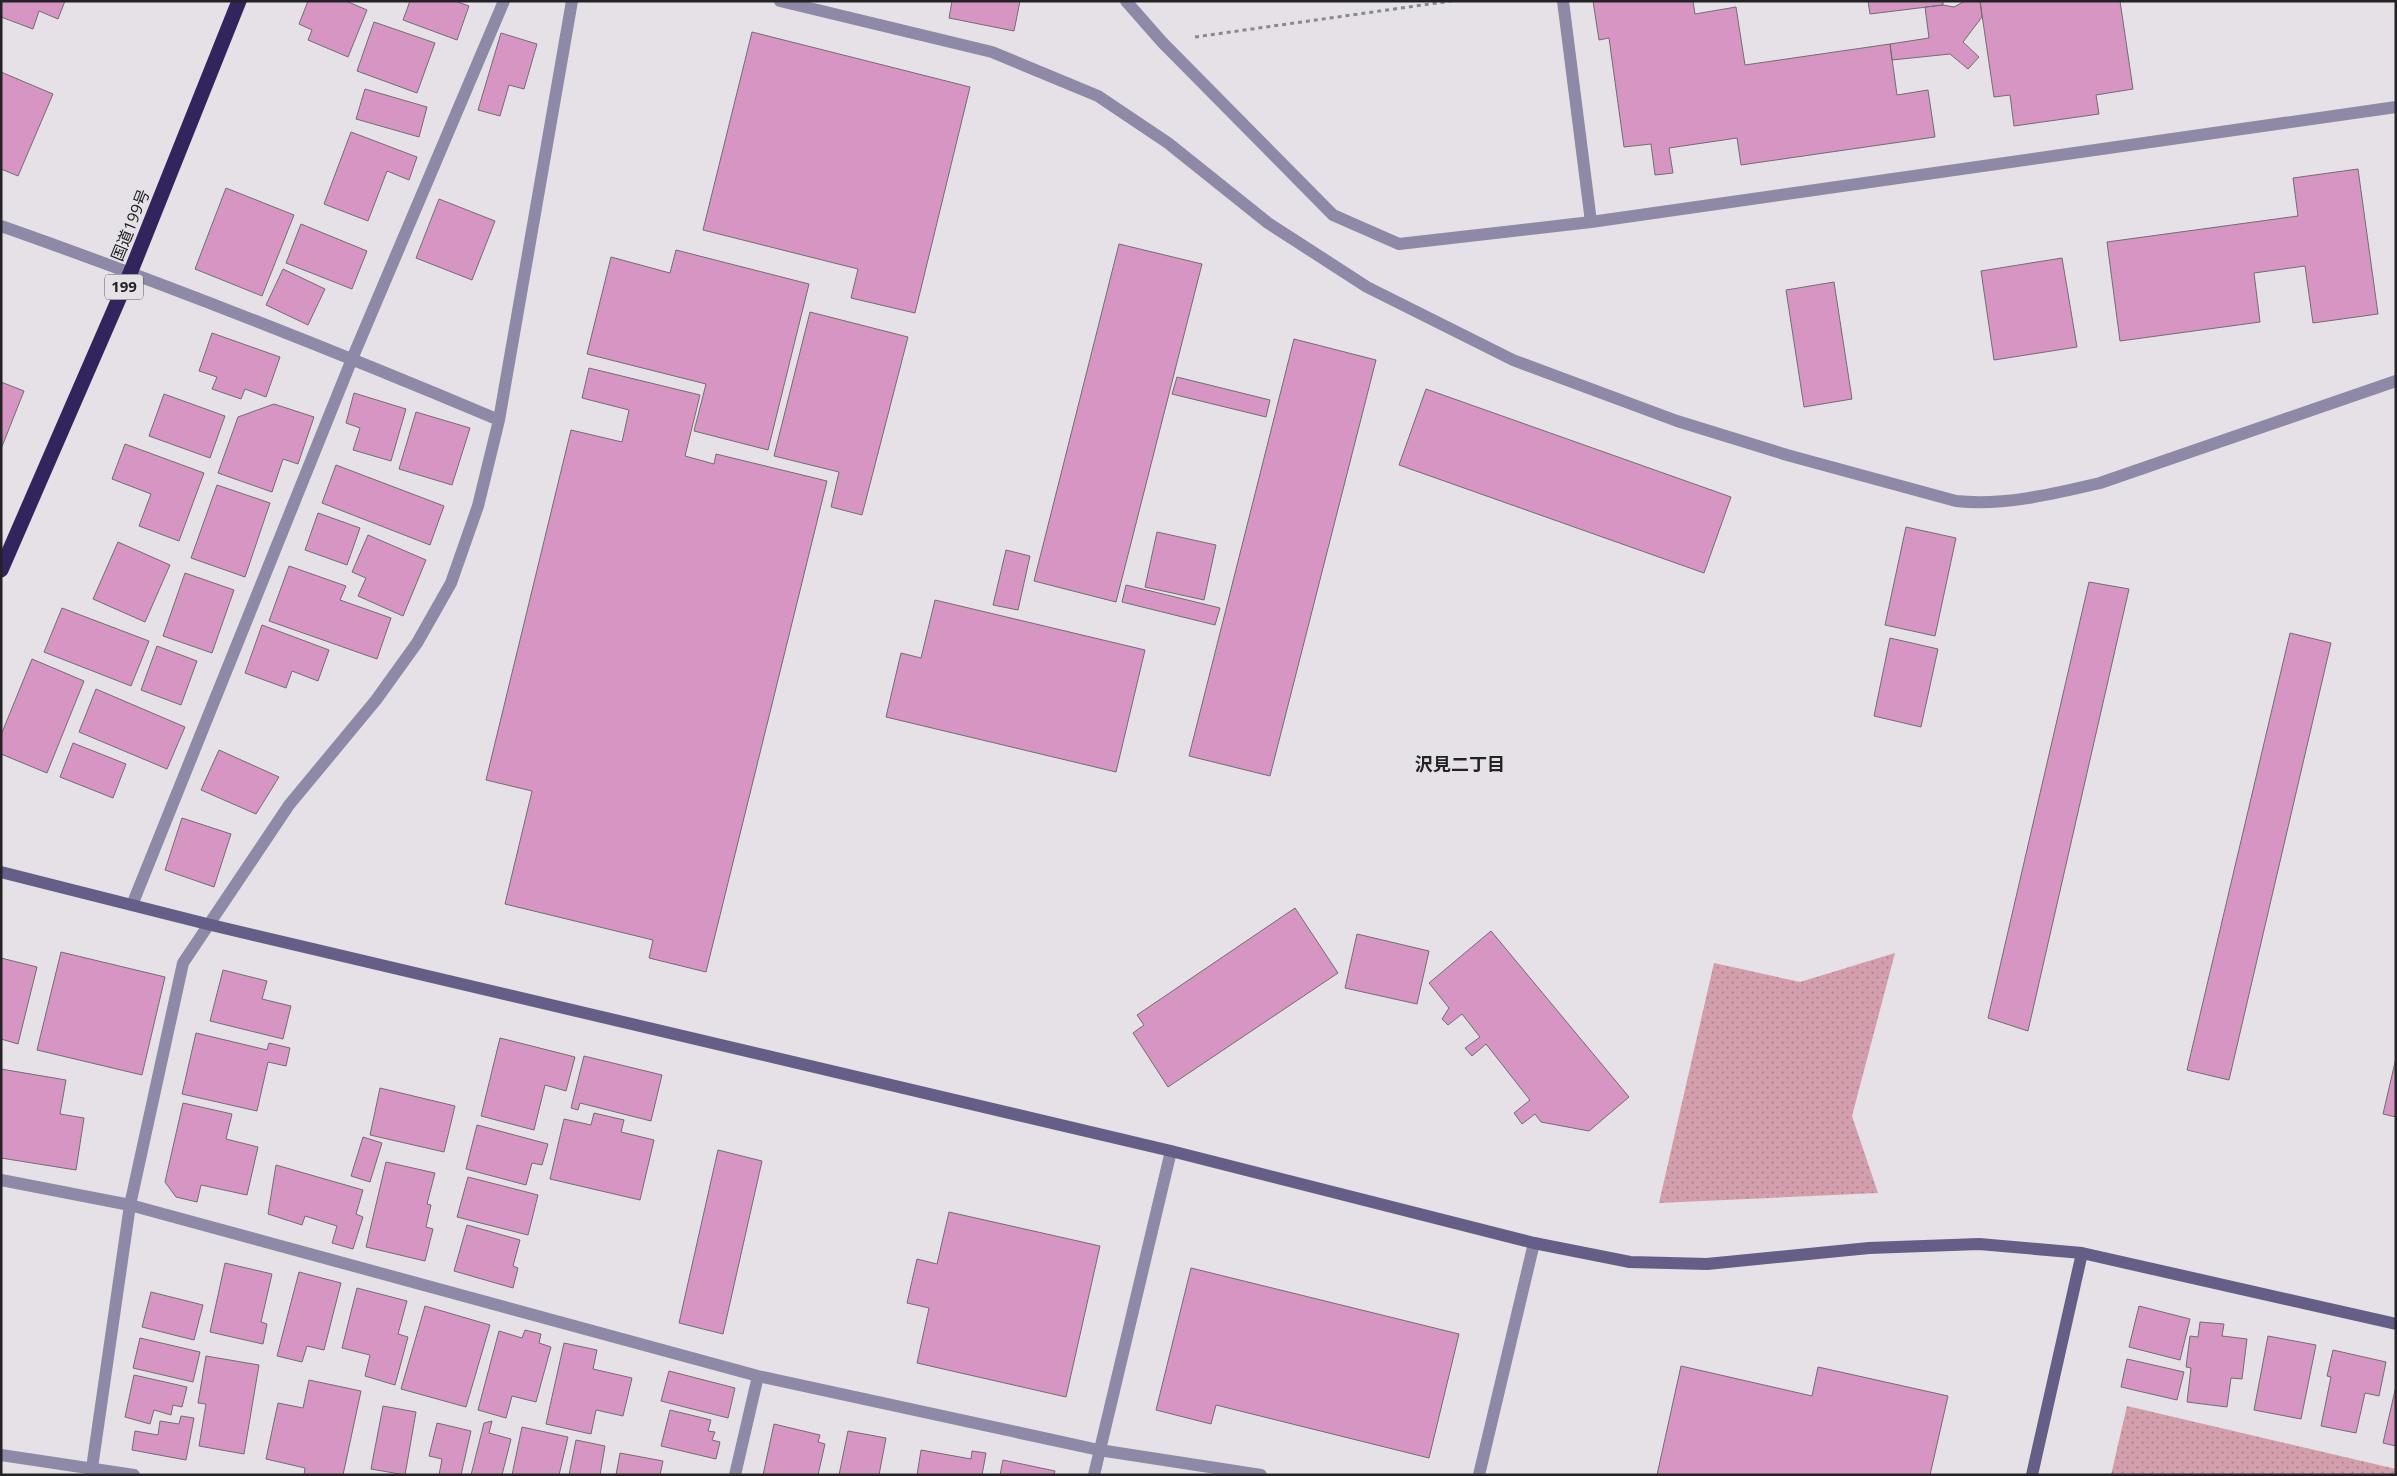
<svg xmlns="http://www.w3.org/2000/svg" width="2397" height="1476" viewBox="0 0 2397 1476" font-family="'Open Sans','Noto Sans JP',sans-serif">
	<defs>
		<pattern id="grass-dots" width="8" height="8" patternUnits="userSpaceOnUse" patternTransform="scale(1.25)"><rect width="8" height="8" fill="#d49fac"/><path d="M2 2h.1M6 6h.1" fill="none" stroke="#ac818c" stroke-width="1.8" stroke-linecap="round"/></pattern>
	</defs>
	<rect width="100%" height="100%" fill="#e5e1e7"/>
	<path fill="url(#grass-dots)" d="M1895 953 1852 1116 1878 1193 1659 1203 1714 963 1800 982Z
		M2127 1406 2396 1469V1475H2111Z"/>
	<path fill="#d695c2" stroke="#726d70" d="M1 1H65L58 19 39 11 33 29 1 17Z
		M308 1H346L367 10 348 57 308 40 312 30 299 24Z
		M410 1H455L469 6 457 40 403 20Z
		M952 1H1020L1014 31 949 18Z
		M1593 1H1693L1695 14 1736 7 1745 65 1890 44 1897 95 1928 90 1935 137 1741 165 1737 138 1669 148 1673 173 1655 175 1651 144 1624 147 1609 38 1599 40Z
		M1868 1H1943V5L1870 14Z
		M1965 1H1980L1982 17 1963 42 1979 57 1968 69 1950 54 1892 60 1890 44 1929 38 1925 7 1943 5 1954 7Z
		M1980 1H2120L2133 89 2096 95 2099 114 2014 126 2010 95 1994 97Z
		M374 22 435 43 417 93 357 71Z
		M752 32 970 87 915 313 851 298 858 269 703 230Z
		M501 33 537 44 524 89 509 85 500 116 478 110Z
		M1 72 53 94 18 176 1 169Z
		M365 89 427 107 419 137 356 119Z
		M351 132 417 157 409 180 387 171 368 221 324 204Z
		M2358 169 2378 314 2313 323 2305 266 2254 273 2260 322 2120 341 2107 242 2298 216 2293 178Z
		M226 188 294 215 262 296 195 269Z
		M439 199 495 221 472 280 416 258Z
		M301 224 367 251 352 289 286 263Z
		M1119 244 1202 264 1116 602 1034 581Z
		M676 250 809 284 768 450 694 431 706 384 587 354 611 257 670 273Z
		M2062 258 2077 347 1994 360 1981 271Z
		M283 269 325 289 308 325 266 305Z
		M1834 282 1852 399 1804 407 1786 290Z
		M810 312 908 337 862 515 831 507 839 472 774 456Z
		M212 333 280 357 266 397 245 389 241 399 212 389 217 377 199 371Z
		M1294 339 1376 360 1270 776 1189 756Z
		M589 368 700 395 685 456 714 464 716 454 827 481 706 972 649 958 653 940 505 904 532 791 486 780 571 430 622 442 629 410 582 398Z
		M1177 377 1270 400 1266 417 1172 394Z
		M1 382 24 391 1 449Z
		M1426 389 1731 497 1704 573 1399 465Z
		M354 393 406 409 391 461 353 450 360 428 346 423Z
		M164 394 225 416 210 458 149 436Z
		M274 404 314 417 298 464 283 459 272 492 218 473 238 417Z
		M416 412 470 428 452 485 399 469Z
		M125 444 204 473 179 541 139 526 151 494 112 479Z
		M336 465 444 506 430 545 322 503Z
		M217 485 270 503 245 577 191 558Z
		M318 513 360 528 347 565 305 550Z
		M1906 527 1956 538 1935 636 1885 625Z
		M1157 532 1216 545 1204 600 1145 587Z
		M368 535 426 560 403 616 358 596 366 578 352 572Z
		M118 542 170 565 145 622 93 599Z
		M1006 550 1030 556 1018 610 993 605Z
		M289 566 346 586 340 600 391 618 377 659 269 621Z
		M185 573 234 590 212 653 163 636Z
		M2089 582 2129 589 2028 1031 1988 1018Z
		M1126 585 1220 608 1215 625 1122 602Z
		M935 600 1145 650 1116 772 886 717 901 653 921 658Z
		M62 608 149 641 131 686 44 652Z
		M262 625 329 650 318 681 292 671 286 688 245 673Z
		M2290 633 2331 643 2229 1080 2187 1070Z
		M1890 638 1938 649 1921 727 1874 716Z
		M157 646 197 661 181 705 141 690Z
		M32 659 84 681 47 773 1 754V735Z
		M96 689 185 727 167 769 79 732Z
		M73 743 126 764 113 798 60 777Z
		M219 750 279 777 256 814 201 790Z
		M182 818 231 834 214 887 165 870Z
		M1295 908 1338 973 1168 1087 1133 1033 1144 1025 1137 1015Z
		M1491 931 1629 1097 1589 1131 1541 1122 1535 1114 1522 1124 1514 1113 1530 1100 1486 1044 1472 1056 1465 1048 1480 1037 1462 1014 1448 1025 1442 1019 1449 1008 1429 983Z
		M1357 934 1429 951 1417 1004 1345 988Z
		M61 952 165 977 142 1075 37 1050Z
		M1 958 37 967 18 1044 1 1039Z
		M223 970 267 981 262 999 291 1006 283 1039 210 1021Z
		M196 1033 267 1050 269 1043 290 1048 286 1066 268 1062 257 1111 182 1094Z
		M500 1038 575 1057 566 1091 545 1085 534 1130 481 1116Z
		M584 1056 662 1075 651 1121 580 1103 578 1110 571 1108Z
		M2396 1058V1117L2383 1114Z
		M1 1069 66 1080 60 1114 84 1118 76 1170 1 1158Z
		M380 1088 455 1106 444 1152 370 1135Z
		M183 1103 232 1114 226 1139 258 1147 247 1195 201 1185 197 1202 176 1197 165 1182Z
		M594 1113 624 1120 621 1132 654 1140 640 1200 550 1179 564 1119 591 1125Z
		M477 1125 548 1144 542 1165 532 1163 526 1185 466 1169Z
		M363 1137 382 1143 370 1182 351 1176Z
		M718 1150 762 1161 723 1334 679 1323Z
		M386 1162 435 1173 427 1204 431 1205 426 1227 433 1229 425 1261 366 1247Z
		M276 1165 363 1190 356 1214 363 1217 353 1249 332 1243 337 1226 305 1216 302 1225 268 1214Z
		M468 1177 538 1195 528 1235 457 1217Z
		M949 1212 1100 1246 1066 1397 917 1363 929 1308 907 1303 917 1259 937 1264Z
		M467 1225 520 1240 513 1266 518 1268 513 1288 454 1271Z
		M225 1263 272 1274 261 1322 267 1324 263 1344 210 1332Z
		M1191 1268 1459 1334 1429 1458 1216 1405 1211 1424 1156 1410Z
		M299 1272 341 1283 324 1350 307 1346 302 1362 277 1356Z
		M357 1288 407 1301 398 1334 408 1337 395 1385 365 1376 370 1355 342 1348Z
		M151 1292 203 1305 194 1340 142 1327Z
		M425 1306 490 1325 466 1407 401 1389Z
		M2139 1306 2190 1319 2180 1360 2129 1347Z
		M2200 1322 2224 1324 2222 1336 2247 1339 2242 1379 2231 1378 2227 1407 2187 1402 2191 1368 2186 1367 2190 1336 2198 1337Z
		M525 1330 541 1334 539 1343 551 1347 536 1402 512 1396 506 1418 478 1410 499 1331 522 1338Z
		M2268 1336 2316 1345 2301 1419 2254 1410Z
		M140 1338 200 1352 193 1382 133 1368Z
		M564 1343 597 1350 593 1369 632 1378 623 1416 596 1410 591 1434 546 1424Z
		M2333 1350 2386 1362 2379 1396 2365 1393 2356 1433 2321 1426 2331 1377 2327 1376Z
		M206 1356 259 1365 244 1454 199 1446 206 1404 198 1403Z
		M2127 1359 2184 1372 2177 1400 2121 1387Z
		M1681 1366 1812 1396 1818 1367 1948 1396 1930 1475H1657Z
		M669 1371 735 1388 728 1418 661 1401Z
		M134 1375 187 1387 182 1407 173 1405 171 1415 154 1410 150 1424 125 1417Z
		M309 1380 361 1391 343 1475H304L305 1468 266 1459 278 1403 303 1408Z
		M2396 1386V1446L2383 1443Z
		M383 1406 416 1412 405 1475 371 1469Z
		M670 1410 711 1420 708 1431 715 1432 712 1440 720 1442 716 1459 661 1446Z
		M181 1416 194 1418 186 1460 132 1450 135 1431 158 1435 160 1421 179 1424Z
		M492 1421 489 1433 511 1439 502 1475H471L484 1423Z
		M437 1423 471 1431 461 1475H439L442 1459 429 1456Z
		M774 1424 820 1435 818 1442 825 1444 818 1475H763Z
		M522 1427 568 1437 559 1475H512Z
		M848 1431 886 1438 879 1475H839Z
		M576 1440 605 1446 600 1475H569Z
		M921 1450 971 1459 972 1451 986 1453 982 1475H917Z
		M620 1453 663 1461 660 1475H616Z
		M1003 1460 1055 1471 1054 1475H1000Z"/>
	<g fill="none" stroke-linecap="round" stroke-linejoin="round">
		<path stroke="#8b888c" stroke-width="3" stroke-dasharray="4 4" stroke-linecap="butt" d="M1195 37 1451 1"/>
		<path stroke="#8d89a6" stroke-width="12" d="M1126 1 1162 42 1333 215 1399 244 1591 222 2396 107
			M1563 1 1591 222"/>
		<path stroke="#8d89a6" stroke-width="12" d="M780 1 992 52 1098 96 1168 143 1268 223 1367 287 1513 360 1677 421 1787 455 1956 501C2004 506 2053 494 2100 483L2396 381
			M1 226C169 285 335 351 499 420
			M132 905 352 359 504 1
			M1 1180 130 1205 758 1376 1099 1450 1261 1475
			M1 1455 134 1475
			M91 1475 130 1205 183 963 289 805 376 700 417 643 451 583 478 506 499 420 572 1
			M735 1475 758 1376
			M1094 1475 1171 1151
			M1479 1475 1534 1243"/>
		<path stroke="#655e87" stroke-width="12" d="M1 872 207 924 1171 1151 1534 1243 1630 1262 1707 1264 1869 1248 1979 1244 2082 1253 2396 1324
			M2032 1475 2082 1253"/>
		<path stroke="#32245c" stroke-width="15" d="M1 570 131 271 239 1"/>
	</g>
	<g text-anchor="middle" stroke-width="4.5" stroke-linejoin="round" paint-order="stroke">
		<rect fill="#e5e1e7" stroke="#5d5b5e" stroke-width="1" x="105" y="274.5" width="38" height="25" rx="4"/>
		<g font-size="15" font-weight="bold" fill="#232224">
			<text x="124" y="292">199</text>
		</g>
		<g font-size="16" fill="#232224" stroke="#e5e1e7">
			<text transform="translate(130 225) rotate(-68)" y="6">国道199号</text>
		</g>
		<g font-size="18" font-weight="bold" fill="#232224" stroke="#e5e1e7">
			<text x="1460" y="771">沢見二丁目</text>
		</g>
	</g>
	<rect width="2397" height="1476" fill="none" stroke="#232224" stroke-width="5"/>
</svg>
